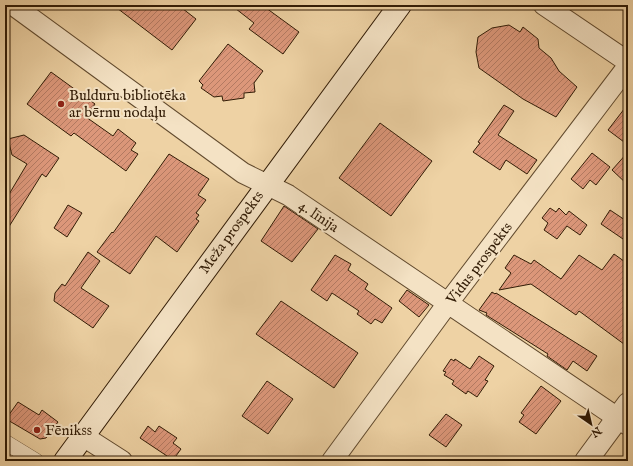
<svg xmlns="http://www.w3.org/2000/svg" width="633" height="466" viewBox="0 0 633 466" font-family="'IM FELL English',serif">
	<defs>
		<pattern id="building-hatch" width="6" height="6" patternUnits="userSpaceOnUse"><rect width="6" height="6" fill="#dc977a"/><path d="M-1 1l2-2M0 6l6-6M5 7l2-2" fill="none" stroke="#b37a62"/></pattern>
	</defs>
	<rect width="100%" height="100%" fill="#eed2a4"/>
	<filter id="stains"><feTurbulence type="fractalNoise" baseFrequency=".005" numOctaves="4"/><feColorMatrix values="0 0 0 0 .2 0 0 0 0 .09 0 0 0 0 .02 0 0 0 .5 -.17"/></filter>
	<radialGradient id="worn" r=".72"><stop offset=".6" stop-color="#630" stop-opacity="0"/><stop offset="1" stop-color="#630" stop-opacity=".3"/></radialGradient>
	<path fill="url(#building-hatch)" stroke="#321c06" d="M113 5H178L196 19 172 50Z
		M231 5H262L299 32 283 54 249 29 254 23Z
		M509 25 520 32 523 27 538 39 539 48 551 58 559 71 577 87 556 117 523 99 479 68 476 52 478 37 492 28Z
		M228 44 263 71 254 83 255 92 244 93V98L223 101 222 96 214 97 201 88 203 85 199 81Z
		M51 72 95 104 86 117 113 136 118 129 136 143 131 150 138 154 126 171 74 133 71 136 27 104Z
		M628 104V145L608 130Z
		M504 105 514 111 498 135 537 160 527 174 506 160 500 170 473 152 480 143 478 142Z
		M380 123 432 161 391 216 339 178Z
		M24 135 59 158 46 177 42 174 5 233V201L27 164 12 155 8 139Z
		M628 152V185L612 170Z
		M592 153 610 167 596 185 590 180 583 189 571 179Z
		M169 154 209 179 198 195 206 200 196 213 199 215 196 219 199 221 177 252 156 236 130 274 97 252 112 232 113 233Z
		M68 205 82 213 67 237 54 228Z
		M284 206 318 229 292 262 261 241Z
		M550 208 556 212 559 208 566 215 569 211 587 225 580 235 567 226 557 239 544 230 548 223 542 218Z
		M610 210 628 222V232L623 239 601 224Z
		M88 252 100 261 81 288 109 306 93 328 54 301 55 293 62 284 65 286Z
		M614 254 628 264V347L579 311 576 315 531 284 499 290 511 273 505 268 514 255 531 264 534 260 561 279 579 255 602 270Z
		M335 255 351 264 348 270 368 284 365 289 392 308 382 323 375 319 371 324 357 314 359 311 332 293 327 301 311 290Z
		M407 290 429 305 419 317 399 301Z
		M492 292 495 294 496 293 597 356 587 371 573 361 567 370 547 356 548 354 486 315 487 313 479 310Z
		M281 301 358 353 334 388 256 334Z
		M479 356 494 366 485 380 488 381 477 397 468 391 466 394 452 384 454 381 444 375 446 372 443 371 451 359 454 361 455 359 470 369Z
		M267 381 293 399 268 434 242 416Z
		M541 386 561 401 536 434 519 422 524 415 521 413Z
		M18 402 39 415 42 410 58 422 46 438 40 439 6 419Z
		M446 414 462 425 446 447 429 435Z
		M148 426 155 432 159 426 177 438 173 443 181 449 173 460 140 438Z"/>
	<g fill="none" stroke-linecap="round" stroke-linejoin="round">
		<defs>
			<path id="pedestrian" d="M5 442 36 461"/>
			<path id="minor" d="M13 5 243 173 288 195 628 425
				M544 5 628 62
				M83 436 122 461
				M332 461 448 303 628 66"/>
			<path id="tertiary" d="M586 461 628 404"/>
			<path id="secondary" d="M65 461 400 5"/>
		</defs>
		<use href="#pedestrian" stroke="#614a2e" stroke-width="16"/>
		<use href="#minor" stroke="#614a2e" stroke-width="22"/>
		<use href="#tertiary" stroke="#614a2e" stroke-width="24"/>
		<use href="#secondary" stroke="#321c06" stroke-width="24"/>
		<use href="#pedestrian" stroke="#f4e2c4" stroke-width="15"/>
		<use href="#minor" stroke="#f4e2c4" stroke-width="20"/>
		<use href="#tertiary" stroke="#f4e2c4" stroke-width="22"/>
		<use href="#secondary" stroke="#f4e2c4" stroke-width="22"/>
	</g>
	<g fill="#8f2418" stroke="#f4e2c4" stroke-width="1.5">
		<circle cx="61" cy="104" r="4"/>
		<circle cx="37" cy="430" r="4"/>
	</g>
	<g text-anchor="middle" stroke-width="4" stroke-linejoin="round" paint-order="stroke">
		<g font-size="15" fill="#321c06" stroke="#f4e2c4" text-anchor="start">
			<text x="69" y="100">Bulduru bibliotēka<tspan x="69" dy="17">ar bērnu nodaļu</tspan></text>
			<text x="45" y="435">Fēnikss</text>
		</g>
		<g font-size="15" fill="#321c06" stroke="#f4e2c4">
			<text transform="translate(319 216) rotate(34)" y="5">4. līnija</text>
			<text transform="translate(231 232) rotate(-54)" y="5">Meža prospekts</text>
			<text transform="translate(479 263) rotate(-53)" y="5">Vidus prospekts</text>
		</g>
	</g>
	<rect width="633" height="466" fill="none" stroke="#eed2a4" stroke-width="20"/>
	<rect x="6" y="6" width="621" height="454" fill="none" stroke="#321c06" stroke-width="2"/>
	<rect x="10" y="10" width="613" height="446" fill="none" stroke="#321c06"/>
	<g transform="translate(591 424) rotate(146)" stroke="#f4e2c4" stroke-width="3" paint-order="stroke">
	<path d="M0-3L7 15L0 10L-7 15Z" fill="#321c06"/>
	<text y="-6" font-size="11" font-weight="bold" text-anchor="middle" fill="#321c06">N</text>
	</g>
	<rect width="100%" height="100%" filter="url(#stains)"/>
	<rect width="100%" height="100%" fill="url(#worn)"/>
</svg>
